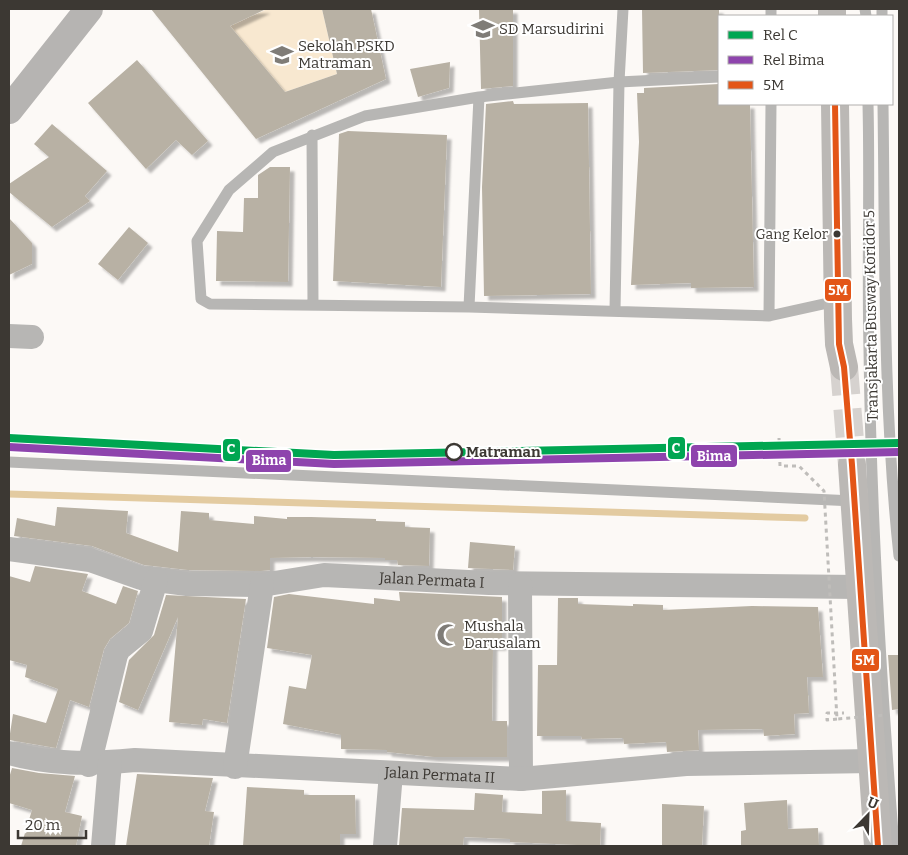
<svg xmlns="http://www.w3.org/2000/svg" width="908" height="855" viewBox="0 0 908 855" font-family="Bitter,serif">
	<defs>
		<filter id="shadow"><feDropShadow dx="4.5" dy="4.5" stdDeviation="1" flood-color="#0004"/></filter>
	</defs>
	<rect width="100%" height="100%" fill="#fcf9f6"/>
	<path fill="#f8e8d0" d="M267 9H322L337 74 285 92 230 26Z"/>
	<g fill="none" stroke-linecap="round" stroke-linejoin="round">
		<path stroke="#e3cba1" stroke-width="7" d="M9 494 805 518"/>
	</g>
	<path fill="#b8b1a4" filter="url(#shadow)" d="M151 9H266L230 26 285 92 337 74 322 9H371L386 79 256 139Z
		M479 9H513V86L481 89Z
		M642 9H719V70L643 73Z
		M137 60 208 141 192 155 176 140 146 169 88 103Z
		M450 62 449 88 418 97 410 69Z
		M719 84V104H750L754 287 691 288V283L631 285 639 142 637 93H644V88Z
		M513 101 514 104 588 103 591 294 484 296 482 187 486 104Z
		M52 124 107 171 85 196 90 201 52 227 9 192V184L49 157 34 144Z
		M348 131 447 135 441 287 333 281 339 134Z
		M270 167H290L288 282 216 281 217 231 243 232 244 198H258V175Z
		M9 218 32 243V264L9 275Z
		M129 227 148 243 118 280 98 264Z
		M57 507 128 511 126 533 178 552 181 511 209 513V520L254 524V516L287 519V517H311L376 519V521L405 522V527L430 528 429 566 398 565 397 560H385V558L312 557 270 558V570L261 571 188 570 144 565 92 546 14 536 17 518 55 526Z
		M470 542 515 546 513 570 468 568Z
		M35 566 88 574 82 591 116 604 123 586 138 591 129 623 110 639 104 649 89 707 70 700 56 748 9 740 13 714 46 723 58 689 25 677 27 665 9 660V576L30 582Z
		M399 592 502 597V646H493L492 721H507V757H434L387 752V750L341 749V735L283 724 289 686 306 689 312 655 267 648 274 597 289 594 374 604V598L400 601Z
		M166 595 246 599 227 723 203 719 202 725 169 722 178 617 138 710 119 702 129 660 154 635Z
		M558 598H578V604L633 606V604L663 605V610L752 606 818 607 823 677H807L809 713 794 714 795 734 764 736 763 729 698 730 699 750 667 752 666 742 624 744 623 738 582 739 581 736H537L538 665H557Z
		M888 655H899V709L892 710Z
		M12 768 39 773 75 776 65 812 82 816 76 846H21L32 810 9 803V778Z
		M137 774 213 778 205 811 214 812 209 846H126Z
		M247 787 304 790V795H355L356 834H340V846H243Z
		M566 790V821L601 823 600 846 510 842V839L464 837 463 846H399L402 808 474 810 475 793 503 795 502 812 542 814V791Z
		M787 800 788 829 818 828 819 846H741V831L746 830 744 803Z
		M662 804 704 806 702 846H662Z"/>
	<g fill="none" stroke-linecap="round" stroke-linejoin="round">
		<path stroke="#d6d2cf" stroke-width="28" stroke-dasharray="28 14" stroke-linecap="butt" d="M844 367 852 465"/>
		<path stroke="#bfbdba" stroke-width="3" stroke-dasharray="4 4" stroke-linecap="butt" d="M837 719 827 720V713H844"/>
		<path stroke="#b7b6b4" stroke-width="11" d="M623 9 619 82 719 77
			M865 9 866 16
			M882 9V16
			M771 16V9
			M868 104C870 185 867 267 869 349 871 515 881 681 894 846
			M883 104C885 255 883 406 899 556
			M312 135 313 303
			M469 307 479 97
			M615 311 619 82 479 97 365 116 273 152 229 190 197 241 201 299 210 304 469 307 769 316 837 301
			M769 316 771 104
			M9 462 854 501"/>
		<g stroke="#b7b6b4" stroke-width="24">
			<path d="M9 336 32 337"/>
			<path id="s1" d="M9 549 90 560 141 578 187 584 262 585 324 575 489 583 860 587"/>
			<path d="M520 584 521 779"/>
			<path id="s2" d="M9 753C51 765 91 764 135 760L521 779 686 764 873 761"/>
			<path d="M89 765 116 655 119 649 141 631 156 580"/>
			<path d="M235 767 262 585"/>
			<path d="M103 846 110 763"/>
			<path d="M385 846 391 773"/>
		</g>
		<path stroke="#b6b4b2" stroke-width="28" d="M9 110 89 9"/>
		<path stroke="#bbb8b5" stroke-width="28" d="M832 9V16
			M835 104 838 319 839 344 844 367
			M852 465 878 846"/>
		<path stroke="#bfbdba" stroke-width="3" stroke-dasharray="4 4" stroke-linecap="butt" d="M779 438 780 466H799L824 491 837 719 886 715"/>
		<defs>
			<path id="bus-1" d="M835 104 839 344 844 367 852 465 878 846"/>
		</defs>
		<use href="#bus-1" stroke="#fff" stroke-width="10"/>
		<use href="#bus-1" stroke="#e35517" stroke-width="6"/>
		<defs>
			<path id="rail-1" d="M9 438 334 455 899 443"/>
			<path id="rail-2" d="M9 447 334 464 899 452"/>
		</defs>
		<use href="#rail-1" stroke="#fff" stroke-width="11"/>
		<use href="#rail-2" stroke="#fff" stroke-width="11"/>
		<use href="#rail-1" stroke="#00a651" stroke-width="8"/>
		<use href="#rail-2" stroke="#8e44ad" stroke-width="8"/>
	</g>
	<defs>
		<symbol id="school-bare" viewBox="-9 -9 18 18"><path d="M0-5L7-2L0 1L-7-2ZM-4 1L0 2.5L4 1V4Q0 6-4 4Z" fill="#7f7c77" stroke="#fff" stroke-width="2.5" paint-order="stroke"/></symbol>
		<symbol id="mosque-bare" viewBox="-9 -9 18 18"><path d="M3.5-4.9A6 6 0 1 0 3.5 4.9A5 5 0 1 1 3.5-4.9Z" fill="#7f7c77" stroke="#fff" stroke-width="2.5" paint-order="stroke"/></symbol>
	</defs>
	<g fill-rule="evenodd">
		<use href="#school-bare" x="467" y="13" width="32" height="32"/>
		<use href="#school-bare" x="266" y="39" width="32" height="32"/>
		<use href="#mosque-bare" x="432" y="619" width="32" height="32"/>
	</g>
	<circle fill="#3c3833" stroke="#fff" stroke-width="2" cx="837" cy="234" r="4.5"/>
	<circle fill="#fff" stroke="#3c3833" stroke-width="2.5" cx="454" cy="452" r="8"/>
	<g text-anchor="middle" stroke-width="4" stroke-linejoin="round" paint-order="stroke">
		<g font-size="14" fill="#3c3833" stroke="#fff" text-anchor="end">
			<text x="828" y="239">Gang Kelor</text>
		</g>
		<g font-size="15" fill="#3c3833" stroke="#fff" text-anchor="start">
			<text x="499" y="34">SD Marsudirini</text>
			<text x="298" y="51">Sekolah PSKD<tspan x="298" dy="17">Matraman</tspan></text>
			<text x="464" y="631">Mushala<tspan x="464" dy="17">Darusalam</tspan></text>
		</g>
		<g font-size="15" fill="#3c3833" stroke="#fff">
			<text transform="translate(871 316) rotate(-91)" y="5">Transjakarta Busway Koridor 5</text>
			<text dy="5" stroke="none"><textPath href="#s1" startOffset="428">Jalan Permata I</textPath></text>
			<text dy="5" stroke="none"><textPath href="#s2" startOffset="432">Jalan Permata II</textPath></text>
		</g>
		<g font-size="15" font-weight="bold" fill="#3c3833" stroke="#fff" text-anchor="start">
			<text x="466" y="457">Matraman</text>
		</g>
	</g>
	<g stroke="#fff" stroke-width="2">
		<rect x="824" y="278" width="28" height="24" rx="5" fill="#e35517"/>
		<rect x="667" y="436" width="19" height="24" rx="5" fill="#00a651"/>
		<rect x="222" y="438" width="19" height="24" rx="5" fill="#00a651"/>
		<rect x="690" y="444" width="48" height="24" rx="5" fill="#8e44ad"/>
		<rect x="245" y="449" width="47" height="24" rx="5" fill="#8e44ad"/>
		<rect x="851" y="648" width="29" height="24" rx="5" fill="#e35517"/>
	</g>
	<g font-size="14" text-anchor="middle" font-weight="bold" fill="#fff">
		<text x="838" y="295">5M</text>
		<text x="676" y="453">C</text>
		<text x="231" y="454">C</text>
		<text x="714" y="461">Bima</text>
		<text x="269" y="465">Bima</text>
		<text x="865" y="665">5M</text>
	</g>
	<rect width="908" height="855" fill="none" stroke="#3c3833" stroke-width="20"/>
	<rect x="718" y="15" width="175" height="90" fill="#ffffff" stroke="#b1afad"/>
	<rect x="728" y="31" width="25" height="8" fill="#00a651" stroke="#b1afad"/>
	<text x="763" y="40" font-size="15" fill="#3c3833">Rel C</text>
	<rect x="728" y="56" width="25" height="8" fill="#8e44ad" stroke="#b1afad"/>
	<text x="763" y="65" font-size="15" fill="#3c3833">Rel Bima</text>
	<rect x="728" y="81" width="25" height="8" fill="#e35517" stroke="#b1afad"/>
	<text x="763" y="90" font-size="15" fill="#3c3833">5M</text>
	<g transform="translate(868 815) rotate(23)" stroke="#ffffff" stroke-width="4" paint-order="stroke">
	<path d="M0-4L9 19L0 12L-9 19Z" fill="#3c3833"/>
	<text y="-8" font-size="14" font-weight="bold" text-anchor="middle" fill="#3c3833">U</text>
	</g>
	<path d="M18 830v8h68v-8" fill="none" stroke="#3c3833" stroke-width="2.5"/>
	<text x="25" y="830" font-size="15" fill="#3c3833" stroke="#ffffff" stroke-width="4" paint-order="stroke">20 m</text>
</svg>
